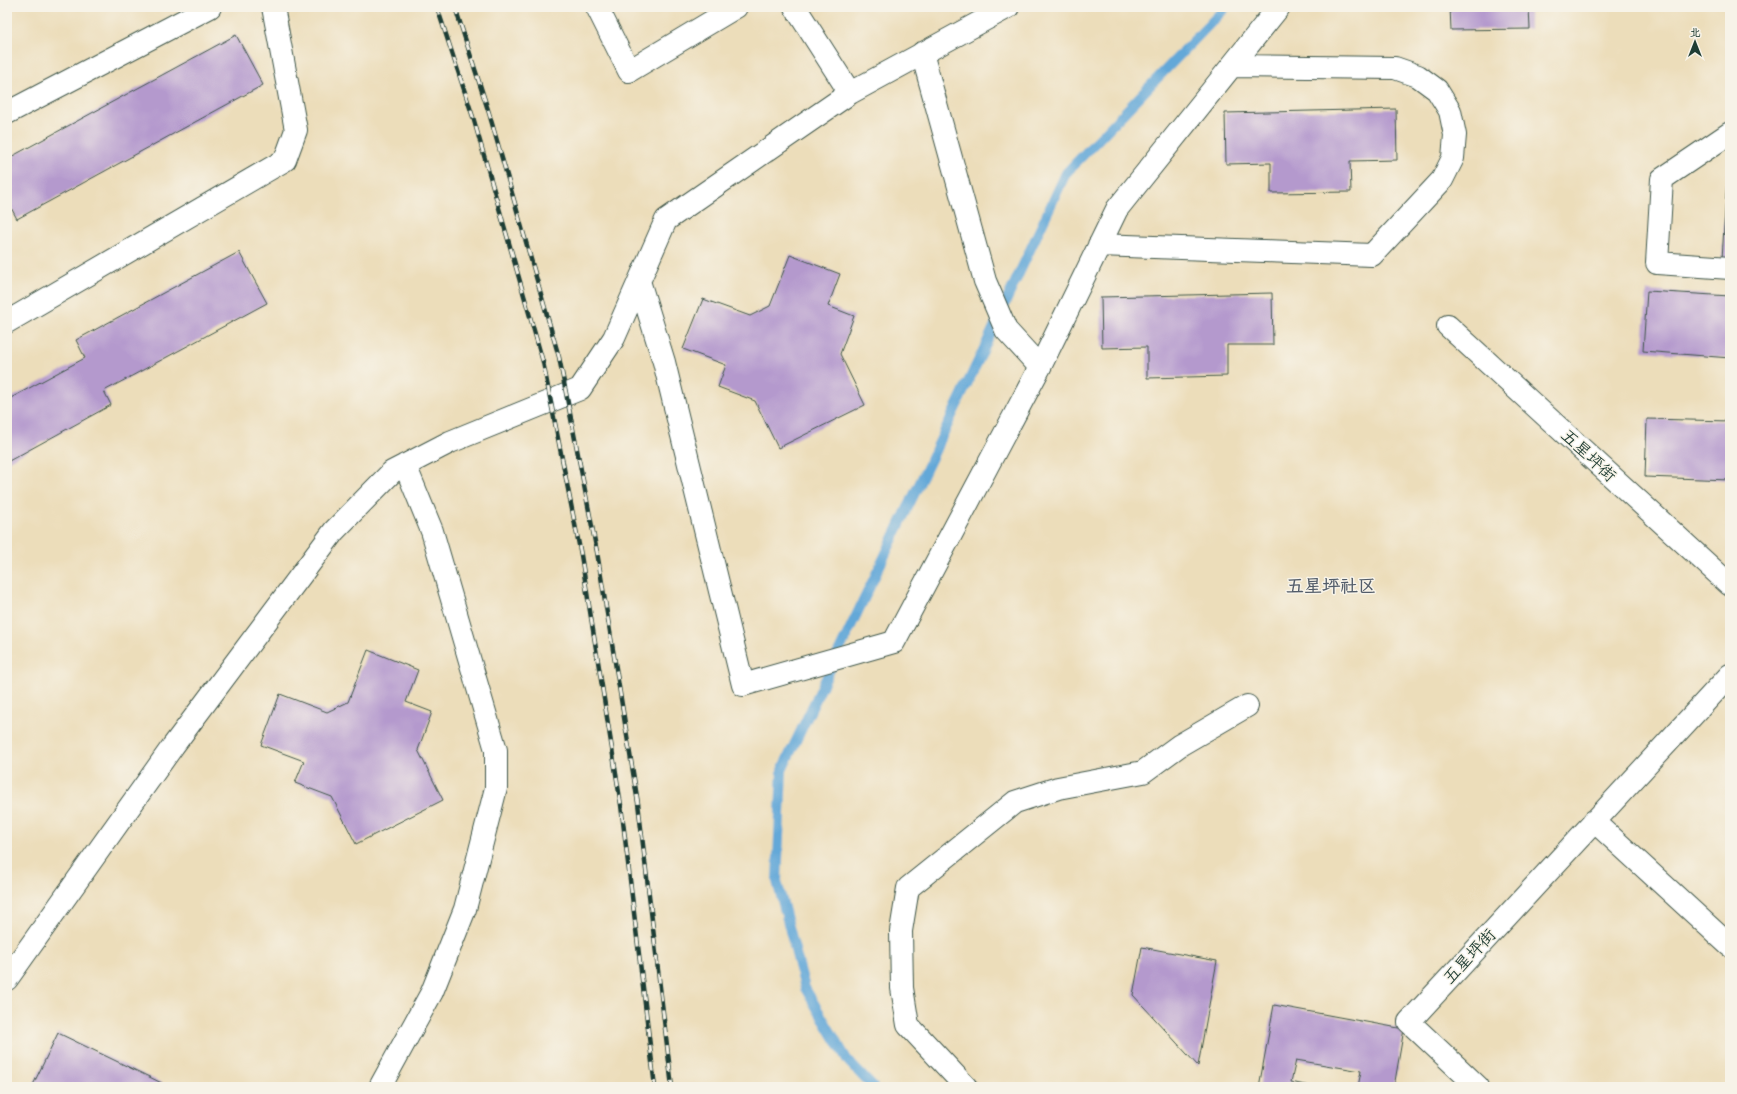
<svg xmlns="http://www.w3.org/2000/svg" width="1737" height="1094" viewBox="0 0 1737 1094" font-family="'Indie Flower','LXGW WenKai TC',sans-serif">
	<rect width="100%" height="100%" fill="#f7f3e8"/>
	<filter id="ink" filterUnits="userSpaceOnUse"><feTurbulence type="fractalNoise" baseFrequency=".025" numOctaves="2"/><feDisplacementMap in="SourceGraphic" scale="8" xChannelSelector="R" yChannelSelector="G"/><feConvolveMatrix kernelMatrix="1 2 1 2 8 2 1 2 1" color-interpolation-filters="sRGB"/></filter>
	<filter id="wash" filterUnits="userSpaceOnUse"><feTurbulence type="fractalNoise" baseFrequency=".012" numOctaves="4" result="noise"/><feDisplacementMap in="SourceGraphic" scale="16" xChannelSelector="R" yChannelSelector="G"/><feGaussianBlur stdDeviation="0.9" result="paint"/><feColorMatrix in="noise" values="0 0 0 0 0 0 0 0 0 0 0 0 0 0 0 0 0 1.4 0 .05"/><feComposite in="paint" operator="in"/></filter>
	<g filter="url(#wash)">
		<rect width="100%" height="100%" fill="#ecddba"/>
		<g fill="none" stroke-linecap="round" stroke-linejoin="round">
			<path stroke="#63a8d8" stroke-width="10" d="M873 1087 848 1061 805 988 777 881 782 770 981 355 1066 173 1226 7"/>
		</g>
		<g id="blocks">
			<path fill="#b499cd" d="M1450 7H1529L1530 29 1451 30Z
				M236 35 263 85 17 219 7 200V159Z
				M1396 109 1397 160 1350 161 1351 192 1271 193V163L1226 164 1225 113Z
				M1727 178H1730V259H1722Z
				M239 252 267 303 104 391 111 405 7 462V400L85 358 76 340Z
				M790 255 840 274 828 306 854 316 840 354 865 405 778 448 755 401 718 387 726 365 683 349 703 299 750 316 770 306Z
				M1647 291 1730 296V358L1643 351Z
				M1272 293 1273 345H1227V376L1147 378V347L1102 348 1101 297Z
				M1647 419 1730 421V480L1645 477Z
				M368 650 418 670 406 702 432 712 418 750 443 800 356 844 332 797 295 783 304 761 261 745 280 694 327 712 348 702Z
				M1142 947 1217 961 1198 1066 1133 995Z
				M1274 1005 1404 1029 1394 1087H1358L1361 1071 1296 1060 1291 1082 1314 1087H1259Z
				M58 1033 170 1087H32Z"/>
		</g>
	</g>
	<g filter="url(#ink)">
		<use href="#blocks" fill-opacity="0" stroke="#3e5548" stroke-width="1"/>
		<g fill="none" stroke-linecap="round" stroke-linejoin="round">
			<defs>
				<path id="minor" d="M597 7 629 71 736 7
					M795 7 850 93
					M922 53 985 281 1006 330 1040 367
					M7 113 210 7
					M1730 133 1662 179 1657 263 1730 268
					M1099 245 1372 255 1442 180 1453 158 1455 135 1450 111 1437 90 1418 76 1395 68 1232 66
					M639 281 664 362 743 685 894 642 1040 367 1117 209 1279 7
					M7 322 285 160 296 130 273 7
					M1448 326 1730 585
					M1594 821 1730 946
					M7 979 173 746 334 531 392 472 450 442 580 389 614 338 666 220 850 93 1008 7
					M380 1087 432 992 465 909 496 788V750L432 531 405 465
					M966 1087 908 1025 902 988 901 931 908 888 1015 802 1058 788 1143 772 1180 745 1247 706
					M1478 1087 1409 1022 1730 675"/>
			</defs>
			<use href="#minor" stroke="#3e5548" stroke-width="24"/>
			<use href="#minor" stroke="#fff" stroke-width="22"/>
			<defs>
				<path id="rail" d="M437 7 473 117 543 362 581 555 621 805 655 1087
					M455 7 489 113 559 357 597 552 638 803 672 1087"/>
			</defs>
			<use href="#rail" stroke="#1f3d34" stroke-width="4.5"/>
			<use href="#rail" stroke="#f7f3e8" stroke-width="3" stroke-dasharray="9" stroke-linecap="butt"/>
		</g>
	</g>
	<g text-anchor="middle" stroke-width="3" stroke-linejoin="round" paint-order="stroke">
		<g font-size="17" fill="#1f3d34" stroke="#f7f3e8">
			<text transform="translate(1589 455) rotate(43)" y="6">五星坪街</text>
			<text transform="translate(1469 956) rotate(-47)" y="6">五星坪街</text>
		</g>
		<g font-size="18" font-weight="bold" fill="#535d6a" stroke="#f7f3e8">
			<text x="1331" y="592">五星坪社区</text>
		</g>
	</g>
	<rect width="1737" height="1094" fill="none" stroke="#f7f3e8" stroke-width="24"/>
	<g transform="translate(1695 42)" stroke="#f7f3e8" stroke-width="3" paint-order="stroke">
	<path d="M0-3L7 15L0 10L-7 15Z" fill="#1f3d34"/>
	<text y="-6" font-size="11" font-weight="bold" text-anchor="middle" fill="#1f3d34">北</text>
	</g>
</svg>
